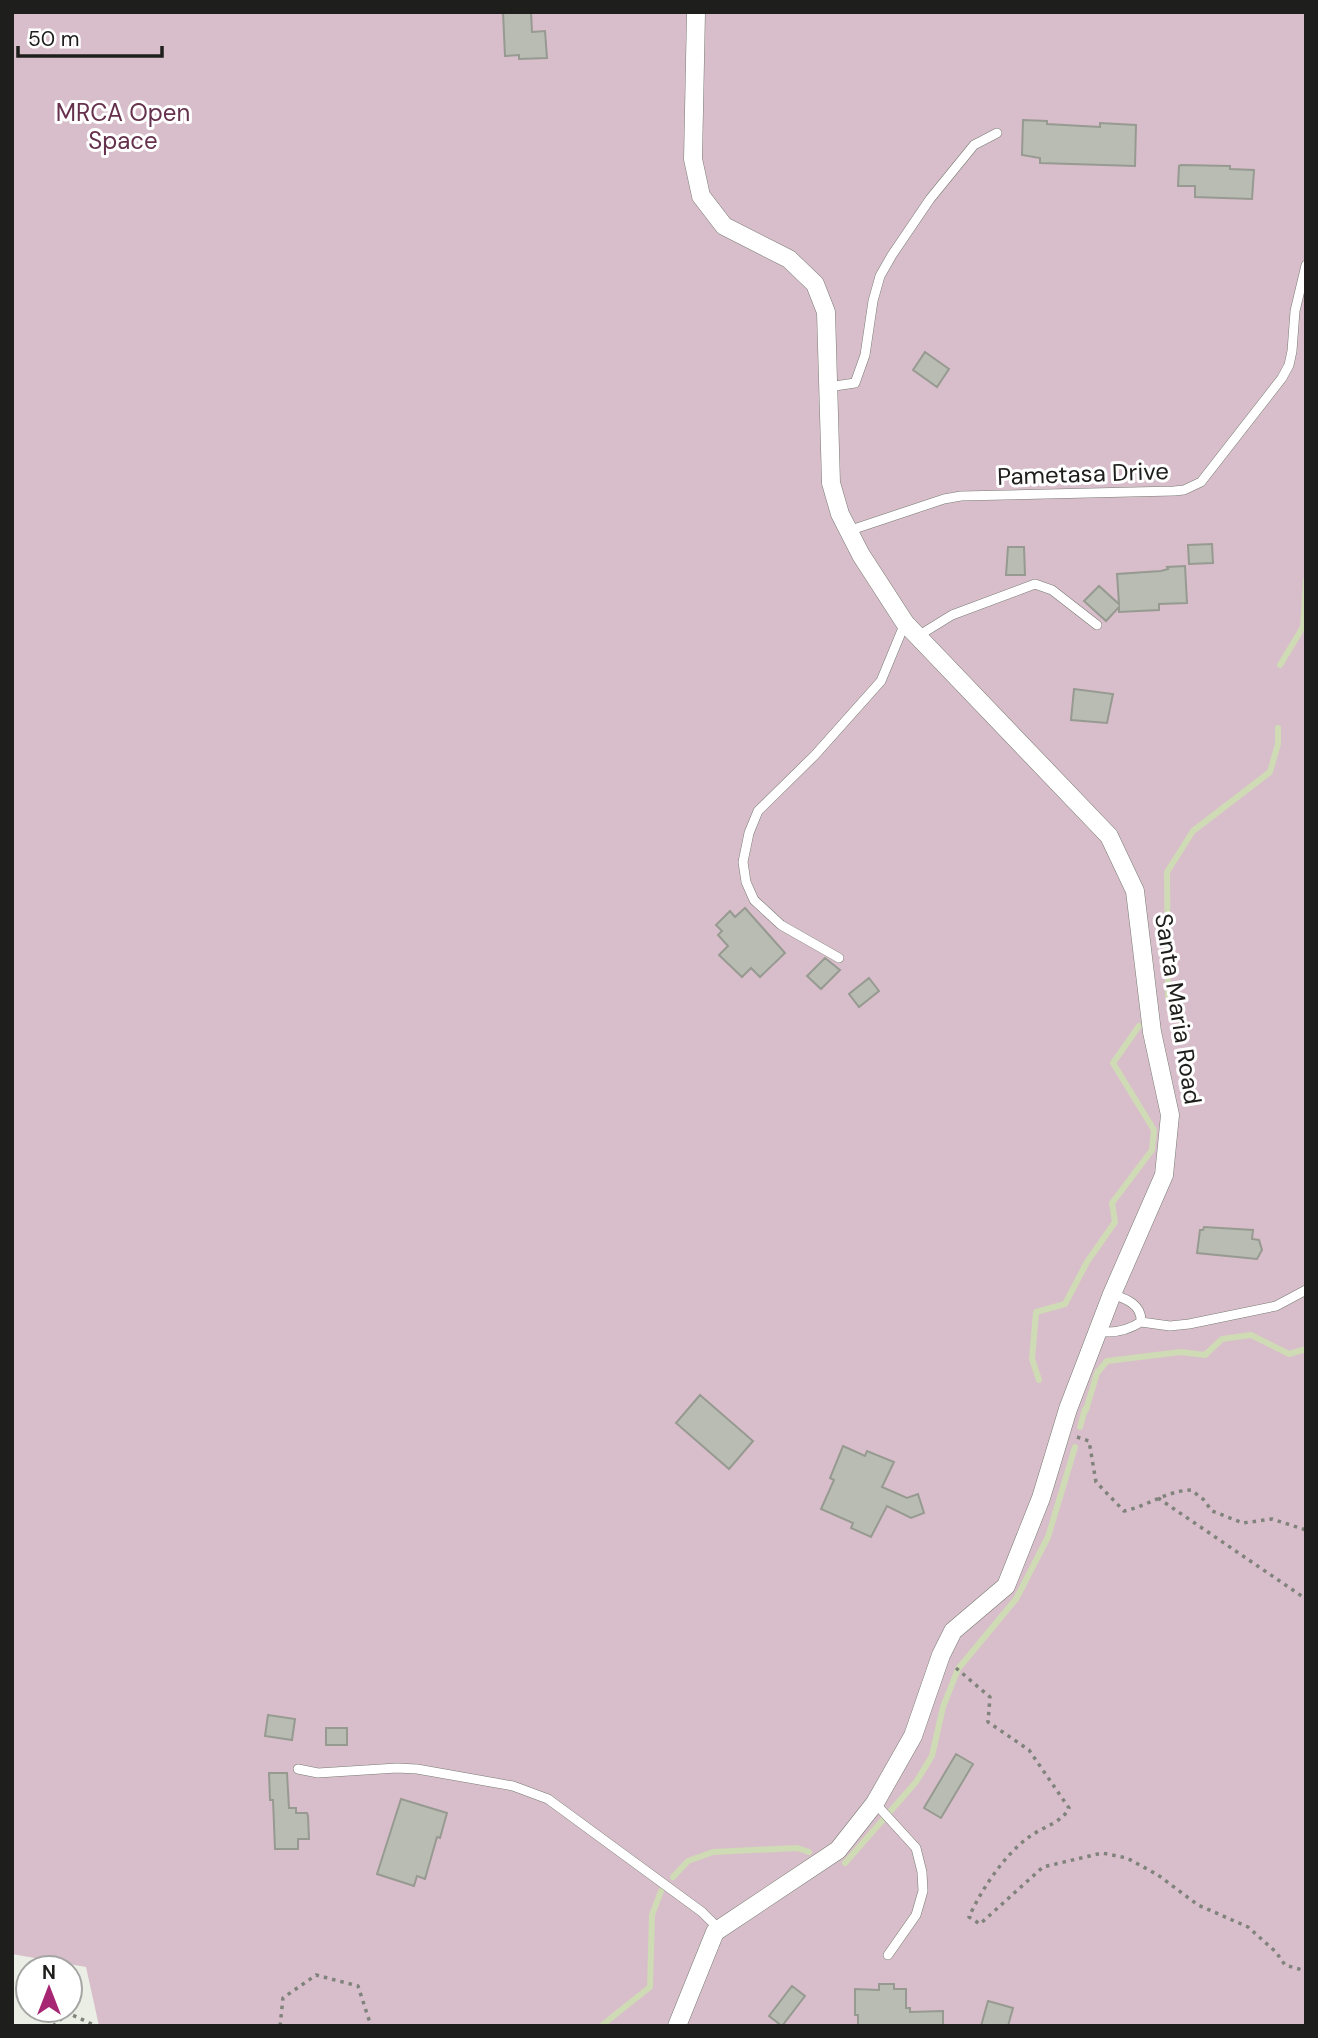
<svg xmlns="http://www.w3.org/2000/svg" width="1318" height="2038" viewBox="0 0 1318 2038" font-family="'DM Sans',sans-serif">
	<rect width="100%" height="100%" fill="#eaeee4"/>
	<path fill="#d8beca" d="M12 12H1306V2026H99L86 1967 12 1954Z"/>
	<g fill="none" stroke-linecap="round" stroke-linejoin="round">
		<path stroke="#cfdbb5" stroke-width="6" d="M1280 665 1303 627 1306 580
			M1168 996 1167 872 1193 831 1270 772 1278 744V728
			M1039 1380 1032 1359 1036 1312 1065 1304 1087 1262 1115 1222 1112 1203 1152 1150 1154 1130 1113 1063 1139 1026
			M1086 1410 1097 1373 1107 1361 1181 1352 1205 1355 1222 1339 1251 1335 1289 1354 1306 1349
			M1080 1427 1085 1409
			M845 1863 916 1782 932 1756 943 1707 958 1669 1016 1599 1048 1537 1075 1447
			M673 1877 688 1861 713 1852 797 1848 809 1852
			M601 2026 650 1987 652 1915 661 1891"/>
	</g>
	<path fill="#b9bcb3" stroke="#979a91" stroke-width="2" d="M503 12H531L532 32 545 31 547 58 519 59V55L505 56Z
		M1023 120 1047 121V124L1100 127V123L1136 125 1135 166 1040 163V158L1022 155Z
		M1181 165 1230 166V169L1254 170 1252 199 1195 197V186H1178L1179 166Z
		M925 352 949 369 937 387 913 370Z
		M1212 544 1213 563 1189 564 1188 545Z
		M1008 547H1024L1025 575H1006Z
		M1185 566 1187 603 1159 604V610L1119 612V607L1106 621 1084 601 1099 586 1119 604 1117 574 1161 571 1168 569 1167 567Z
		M1074 689 1113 694 1107 723 1071 720Z
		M745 908 785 953 760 977 751 968 742 977 719 955 728 946 718 935 722 931 716 925 730 911 735 917Z
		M825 958 840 970 821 989 807 976Z
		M869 978 879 991 859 1007 849 994Z
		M1204 1227 1253 1230 1252 1239 1259 1240 1262 1250 1257 1259 1197 1253 1200 1230H1203Z
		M700 1395 753 1441 729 1469 676 1423Z
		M843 1446 865 1456 867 1451 894 1462 882 1487 907 1498 918 1494 924 1513 911 1518 887 1506 871 1537 851 1528 853 1523 821 1509 834 1480 830 1478Z
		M268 1715 295 1719 292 1740 265 1736Z
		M326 1728H347V1745H326Z
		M956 1754 973 1764 941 1818 924 1808Z
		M269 1773H287L289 1808H296V1813H307L308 1816 309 1839H298V1849H275L273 1800H270Z
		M401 1799 447 1813 440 1838 437 1837 425 1879 417 1876 414 1886 377 1874Z
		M879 1984H894V1989H906V2008H910V2012L943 2011V2026H858V2015H855V1989L879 1990Z
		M792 1986 805 1996 782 2026 769 2016Z
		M988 2001 1013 2008 1008 2026H981Z"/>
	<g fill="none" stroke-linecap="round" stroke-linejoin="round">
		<defs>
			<path id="lane" d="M828 387 855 383 865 355 873 301 880 276 892 255 930 199 974 145 997 133
				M848 531 944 499 961 496 1174 491 1184 490 1201 482 1282 378 1289 365 1292 351 1295 311 1306 265
				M918 636 952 615 1035 584 1052 590 1097 625
				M839 958 781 925 754 900 746 882 743 862 749 833 758 811 815 755 881 681 905 623
				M1112 1294C1127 1299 1142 1305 1141 1322L1170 1326 1189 1324 1276 1306 1306 1290
				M1098 1331C1113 1334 1128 1330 1141 1322
				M298 1769 318 1773 397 1768 417 1769 513 1786 548 1799 702 1912 719 1929
				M875 1803 916 1848 922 1872 923 1891 916 1915 888 1955"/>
			<path id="street" d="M677 2026 715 1932 838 1850 875 1803 913 1736 941 1655 953 1631 1006 1586 1041 1498 1068 1409 1112 1294 1164 1175 1170 1115 1152 1032 1135 891 1109 836 905 623 861 555 840 514 831 483 826 312 815 284 789 259 724 226 701 196 693 159 696 12"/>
		</defs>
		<use href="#lane" stroke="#787b72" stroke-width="10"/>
		<use href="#street" stroke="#787b72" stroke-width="19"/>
		<path stroke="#80837c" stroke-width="3.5" stroke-dasharray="3.5 5" stroke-linecap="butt" d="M1077 1437 1089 1441 1096 1482 1124 1511C1148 1506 1166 1491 1191 1490L1203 1499 1212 1511 1243 1523 1272 1519 1306 1530
			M1158 1498 1306 1599
			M956 1668 990 1697 988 1722 1029 1750 1069 1808C1062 1823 1042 1827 1029 1837 1005 1854 981 1890 969 1917L980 1924 1043 1867 1102 1853 1127 1858 1158 1875 1198 1905 1248 1927 1276 1952 1285 1965 1306 1971
			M53 2026 68 2013 96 2026
			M280 2026 283 1998 316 1975 358 1986 371 2026"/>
		<use href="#lane" stroke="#fff" stroke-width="9"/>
		<use href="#street" stroke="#fff" stroke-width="18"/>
	</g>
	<g text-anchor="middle" stroke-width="6" stroke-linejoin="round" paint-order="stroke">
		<g font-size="24" fill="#65314c" stroke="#fff">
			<text x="123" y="121">MRCA Open<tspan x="123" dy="28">Space</tspan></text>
		</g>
		<g font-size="24" fill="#1e1f1c" stroke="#fff">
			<text transform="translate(1083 474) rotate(-2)" y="8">Pametasa Drive</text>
			<text transform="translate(1178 1009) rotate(81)" y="8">Santa Maria Road</text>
		</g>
	</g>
	<rect width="1318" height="2038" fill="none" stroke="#1e1f1c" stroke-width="28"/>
	<g transform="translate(49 1989)"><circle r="33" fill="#ffffff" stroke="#a5a5a4" stroke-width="2"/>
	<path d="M0-5L12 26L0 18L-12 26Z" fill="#a72674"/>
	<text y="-10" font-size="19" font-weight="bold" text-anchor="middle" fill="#1e1f1c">N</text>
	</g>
	<path d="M18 46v10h144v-10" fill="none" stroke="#1e1f1c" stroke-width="3.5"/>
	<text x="28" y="46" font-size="21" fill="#1e1f1c" stroke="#ffffff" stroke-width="5" paint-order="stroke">50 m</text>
</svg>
